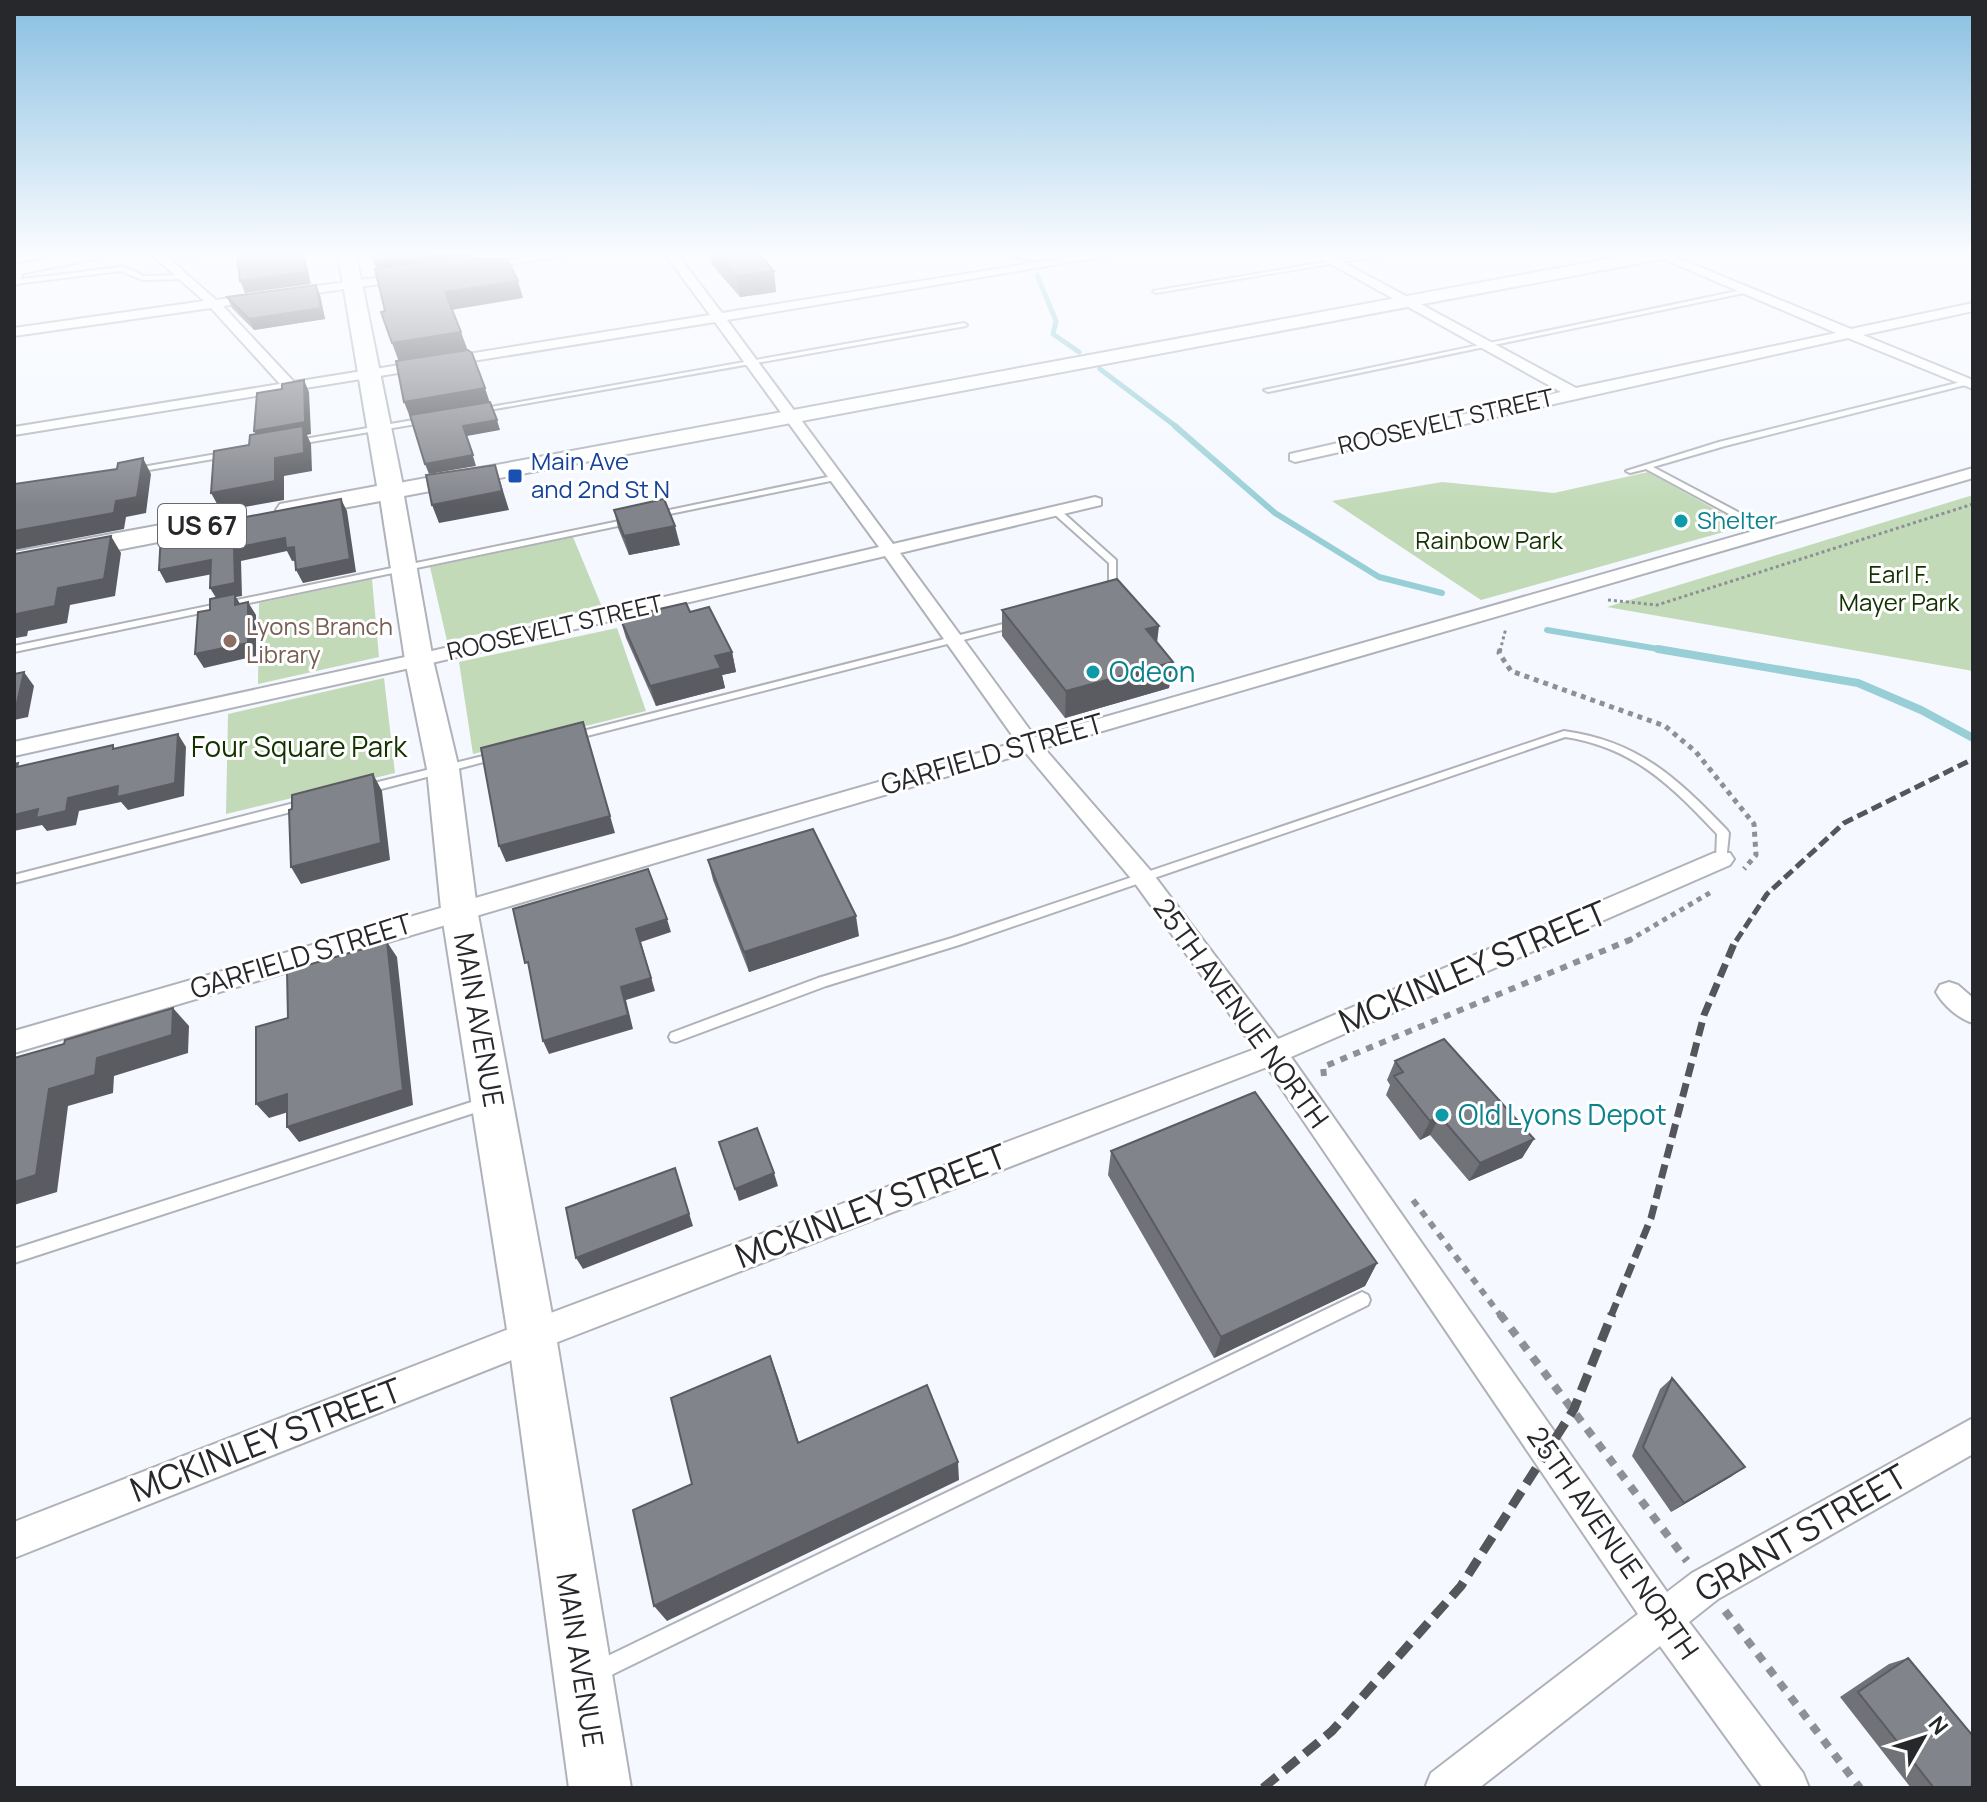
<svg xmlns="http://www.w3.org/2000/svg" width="1987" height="1802" viewBox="0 0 1987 1802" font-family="Manrope,sans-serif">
	<rect width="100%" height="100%" fill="#f5f8ff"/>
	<path fill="#c2dab7" d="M1648 472 1745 526 1481 600 1332 501 1442 482 1554 493Z
		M1973 495V671L1607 607Z
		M573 537 602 607 447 641 430 567Z
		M372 579 379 657 258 684 259 603Z
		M617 628 646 711 473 754 459 662Z
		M384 678 395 773 226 814 228 714Z"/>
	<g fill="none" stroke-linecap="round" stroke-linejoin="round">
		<path stroke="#98cfd6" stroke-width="5" d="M1011 254 1009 256 1032 261
			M1037 275 1056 321 1053 334 1079 352
			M1100 369 1178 428"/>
		<path stroke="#98cfd6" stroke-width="6" d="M1175 426 1275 513 1379 577 1442 593
			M1547 630 1670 651"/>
		<path stroke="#98cfd6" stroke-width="8" d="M1658 649 1858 683 1921 710 1973 738"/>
		<defs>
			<path id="lane" d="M192 254H204L164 263 161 261Z
				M1375 254H1389L1156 293 1153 291Z
				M121 267 132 270 143 276 183 275 186 277 183 279 142 280 121 271 14 284V280Z
				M1747 289 1749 292 1268 392 1264 390Z
				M964 323 967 325 966 326 478 412 474 410Z
				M1973 379V383L1725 446 1653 467 1772 530V534H1766L1646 469 1630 473 1626 471 1719 442Z
				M425 418 429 420 428 422 293 445 289 443 293 441Z
				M228 452 232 454 231 456 131 473 127 471 131 469Z
				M837 475H840V479L655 517 651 515 655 513Z
				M1053 509H1059L1116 560V586L1109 591H1103V587L1109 583V563L1053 513Z
				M634 518 638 520 637 522 14 652V646Z
				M1015 621 1018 622V626L571 740 566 737 571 734Z
				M1564 731C1638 741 1677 778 1727 830L1729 833 1726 862H1718L1716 859 1717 834C1672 786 1633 747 1565 737L959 945 826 986 676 1042 671 1041 669 1037 671 1033 818 978 952 938Z
				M495 753 499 754 500 756 499 758 366 793 361 789 366 785Z
				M306 800 312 804 310 807 14 883V875Z
				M487 1097 492 1099 494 1103 492 1107 14 1263V1249Z
				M1362 1292 1368 1295 1370 1300 1368 1305 603 1679 596 1682 589 1679 586 1672 589 1665Z"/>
			<path id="street" d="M151 254H164L216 300 412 273V279L408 280 223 306 294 382 710 315 665 254H677L722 313 1090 254H1118L727 320 893 544 1095 497 1101 499V505L900 553 1035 737 1973 468V478L1044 748 1150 870 1278 1039 1714 853H1730L1734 859 1730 865 1291 1057 1667 1592 1692 1573 1973 1418V1454L1718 1599 1689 1622 1803 1773 1809 1788H1763L1660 1646 1479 1788H1425L1431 1773 1638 1614 1267 1067 532 1352 14 1558V1522L532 1320 1255 1049 1134 882 1026 753 14 1053V1031L1017 742 885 556 419 666 14 756V742L419 654 879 547 715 322 14 435V427L280 384 211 308 14 336V328L204 301Z
				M542 254H572L476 270 470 267Z
				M1313 254H1328L1576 388 1836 333 1652 254H1668L1851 329 1973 303V311L1863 335 1973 380V389L1848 338 1295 462 1290 460V454L1561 392Z
				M19 266 25 269 18 284 14 285V268Z
				M1949 982 1958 985 1973 998V1023C1959 1019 1943 1005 1936 992L1940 985Z"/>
			<path id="secondary" d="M68 254H103L95 259 14 275V265Z
				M1634 254H1670L1662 259 404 496 433 660 459 769 477 909 556 1336 631 1788H569L508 1336 441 909 427 769 405 660 379 491 383 486Z"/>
			<path id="primary" d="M338 254H356L404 491 400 497 391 499 290 518 280 516 276 510 280 504 377 486Z
				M215 515 225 517 229 523 225 529 14 570V552Z"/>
		</defs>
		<use href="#lane" stroke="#afb2b9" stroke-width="4"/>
		<use href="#street" stroke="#afb2b9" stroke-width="4"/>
		<use href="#secondary" stroke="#afb2b9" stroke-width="4"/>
		<use href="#primary" stroke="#afb2b9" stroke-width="4"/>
		<path stroke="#8e9095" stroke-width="3" stroke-dasharray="3 3" stroke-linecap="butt" d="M1608 600 1657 605 1973 504
			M1500 651 1506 628"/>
		<path stroke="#8e9095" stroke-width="5" stroke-dasharray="5 5" stroke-linecap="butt" d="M1500 649 1499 653 1511 671 1665 726 1696 752 1754 824 1756 855 1744 869
			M1628 941 1713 891"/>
		<path stroke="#8e9095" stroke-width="6" stroke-dasharray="7 7" stroke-linecap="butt" d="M1324 1076 1323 1067 1632 939
			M1413 1200 1501 1316"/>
		<path stroke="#8e9095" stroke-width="8" stroke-dasharray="9 9" stroke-linecap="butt" d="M1500 1314 1687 1561
			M1725 1611 1860 1788"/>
		<use href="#lane" fill="#fff" fill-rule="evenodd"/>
		<use href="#street" fill="#fff" fill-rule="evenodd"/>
		<use href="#secondary" fill="#fff" fill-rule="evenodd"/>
		<use href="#primary" fill="#fff" fill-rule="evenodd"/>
		<path stroke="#55565a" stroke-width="5" stroke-dasharray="11 5" stroke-linecap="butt" d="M1736 941 1767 894 1844 823 1973 759"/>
		<path stroke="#55565a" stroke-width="7" stroke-dasharray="14 7" stroke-linecap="butt" d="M1611 1316 1651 1218 1704 1015 1736 939"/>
		<path stroke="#55565a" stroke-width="9" stroke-dasharray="18 9" stroke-linecap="butt" d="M1263 1788 1332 1731 1461 1586 1574 1409 1612 1314"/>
	</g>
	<path fill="#707278" d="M710 254H759L774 271 776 292 740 297 712 265Z
		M320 295 325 319 254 330 232 308 227 297Z
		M614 510 680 545 629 555 618 528Z
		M1002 610 1157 643 1173 662 1169 688 1065 718 1002 636Z
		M690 612 732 652 736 672 722 675 725 688 656 706 626 638 620 618Z
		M708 860 859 936 749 972 713 880Z
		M1395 1061 1534 1139 1522 1158 1469 1181 1430 1135 1420 1140 1386 1095 1390 1085 1387 1080Z
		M1111 1151 1377 1263 1365 1286 1214 1358 1108 1175Z
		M1672 1378 1732 1476 1671 1512 1632 1456 1660 1389Z
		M1908 1658 1969 1788H1911L1840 1697 1889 1664Z"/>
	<path fill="#5b5c61" d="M303 254 306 262 311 284 245 293 240 281Z
		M446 254H471L473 261 378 274 375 264Z
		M774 271 776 292 740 297 736 276Z
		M518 281 523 298 451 310 445 292Z
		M316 285 320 295 325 319 254 330 249 319Z
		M461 332 468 351 399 362 392 343Z
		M304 380 309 392 311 434 307 435 311 444 312 471 284 476V500L221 511 211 493 259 443 254 431Z
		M485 388 490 403 410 417 404 402Z
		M497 420 500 430 467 436 476 466 429 474 425 464 463 426Z
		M143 458 151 474 146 513 126 517 124 529 14 550V531L116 501Z
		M495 465 509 510 439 523 432 505Z
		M341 499 347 511 356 572 303 583 296 570Z
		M675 526 680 545 629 555 624 536Z
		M111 536 121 553 115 596 70 605 67 623 28 631 27 636 16 638 14 642V619L16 614 58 588Z
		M285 538 294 547 301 560 292 561 287 551 241 561 242 596 236 597 242 607 218 601 210 588 234 548Z
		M211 560 218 573 166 583 159 570Z
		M248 602 256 615V656L204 668 195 654Z
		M1159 626 1156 652 1146 629Z
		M732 652 736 672 722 675 725 688 656 706 650 686 715 656Z
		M1173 662 1169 688 1065 718 1066 691Z
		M24 672 34 686 28 717 14 720V704Z
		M583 722 615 833 506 862 499 846Z
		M178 734 186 747 184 796 128 810 121 802 79 811 76 825 47 831 42 825 14 831V815L38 809 68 798Z
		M373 774 382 791 390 860 301 884 291 867Z
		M856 916 859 936 749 972 744 952Z
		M667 919 671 932 641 942 655 991 626 1000 633 1029 549 1054 543 1041 636 929Z
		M387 942 397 957 413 1105 299 1142 287 1127Z
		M173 1008 189 1026 188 1053 114 1076 113 1093 68 1106 57 1192 14 1205V1182L49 1089Z
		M287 1094 298 1109 269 1118 256 1104Z
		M1440 1116 1430 1135 1420 1140 1430 1121Z
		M1534 1139 1522 1158 1469 1181 1480 1163Z
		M675 1168 693 1226 583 1269 576 1258Z
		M774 1173 778 1186 739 1201 735 1189Z
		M1377 1263 1365 1286 1214 1358 1221 1337Z
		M770 1356 778 1377 805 1462 798 1443Z
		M958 1462 959 1480 667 1621 654 1606Z
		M1745 1467 1732 1476 1671 1512 1684 1503Z"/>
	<path fill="#82848b" stroke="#5b5c61" stroke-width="2" d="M237 254H302L306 272 240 281Z
		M372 254H446L375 264Z
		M717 254H759L774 271 736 276Z
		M472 255 473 259H507L518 281 445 292 461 332 392 343 381 312 385 311 375 269Z
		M316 285 321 308 249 319 227 297Z
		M468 350 472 353 485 388 404 402 396 361Z
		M304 380 305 422 254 431 257 393 282 389V384Z
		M490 402 497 420 463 426 473 455 425 464 410 415Z
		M303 426 304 453 275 458V481L211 493 214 451 249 445 250 435Z
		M143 458 137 497 116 501 114 513 14 531V484L117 469 118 463Z
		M495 465 502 491 432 505 426 475Z
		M341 499 350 559 296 570 294 547 286 548 285 538 234 548 235 583 210 588 211 560 159 570 161 533Z
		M664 499 675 526 624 536 614 510Z
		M111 536 104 579 58 588 55 606 16 614 14 619V554Z
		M1117 579 1159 626 1146 629 1173 662 1066 691 1002 610Z
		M235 594V605L248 602V643L195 654 198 612 210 610V599Z
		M686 603 690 612 709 607 732 652 715 656 721 668 650 686 620 618Z
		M24 672 17 703 14 704V674Z
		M583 722 610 816 499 846 481 748Z
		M178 734 175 783 117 797 118 786 68 798 66 811 36 818 38 809 14 815V764L18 763 17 767 113 745V749Z
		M373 774 381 843 291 867 289 810 292 809V795Z
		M813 829 856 916 744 952 708 860Z
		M648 869 667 919 636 929 651 978 621 987 628 1015 543 1041 528 962 525 963 513 909Z
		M387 942 403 1090 287 1127V1094L256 1104V1027L288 1018 287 971Z
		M173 1008 172 1035 97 1058 95 1075 49 1089 36 1175 14 1182V1058L64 1044 65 1040Z
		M1444 1039 1534 1139 1480 1163 1440 1116 1430 1121 1394 1076 1403 1072 1395 1061Z
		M1255 1092 1377 1263 1221 1337 1111 1151Z
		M757 1128 774 1173 735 1189 719 1142Z
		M675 1168 689 1214 576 1258 566 1208Z
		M770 1356 798 1443 927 1385 958 1462 654 1606 633 1510 692 1484 671 1398Z
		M1672 1378 1745 1467 1684 1503 1643 1447Z
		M1908 1658 1973 1736V1785L1969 1788H1934L1858 1692Z"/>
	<linearGradient id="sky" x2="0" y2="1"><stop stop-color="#88bfe1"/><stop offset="0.5" stop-color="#fafcff"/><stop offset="1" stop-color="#fafcff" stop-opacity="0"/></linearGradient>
	<rect width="1987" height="506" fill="url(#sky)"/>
	<rect fill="#1a4fb4" stroke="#fff" stroke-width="3" x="507" y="468" width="16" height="16" rx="4"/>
	<g fill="#0f9aa8" stroke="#fff" stroke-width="3">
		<circle cx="1681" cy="521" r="8"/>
		<circle cx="1093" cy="672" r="8"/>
		<circle cx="1442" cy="1115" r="8"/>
	</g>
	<circle fill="#8d6e63" stroke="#fff" stroke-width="3" cx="230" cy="641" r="8"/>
	<g text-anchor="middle" stroke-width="6" stroke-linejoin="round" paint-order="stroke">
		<g font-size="24" fill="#27282b" stroke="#fff">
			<text transform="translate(1446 422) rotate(-13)" y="8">ROOSEVELT STREET</text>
			<text transform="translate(555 628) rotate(-13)" y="8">ROOSEVELT STREET</text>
		</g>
		<g font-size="24" fill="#164399" stroke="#fff" text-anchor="start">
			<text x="531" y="470">Main Ave<tspan x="531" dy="28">and 2nd St N</tspan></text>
		</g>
		<g font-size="24" fill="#0d838f" stroke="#fff" text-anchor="start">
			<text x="1697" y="529">Shelter</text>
		</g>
		<g font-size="24" fill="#133200" stroke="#fff">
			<text x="1489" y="549">Rainbow Park</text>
			<text x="1899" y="583">Earl F.<tspan x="1899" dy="28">Mayer Park</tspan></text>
		</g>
		<g font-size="24" fill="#785e54" stroke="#fff" text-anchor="start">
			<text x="246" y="635">Lyons Branch<tspan x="246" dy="28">Library</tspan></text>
		</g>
		<rect fill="#fff" stroke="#68686b" stroke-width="2" x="158" y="504" width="88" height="44" rx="6"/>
		<g font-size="26" font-weight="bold" fill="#27282b">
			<text x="202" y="535">US 67</text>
		</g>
		<g font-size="28" fill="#0d838f" stroke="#fff" text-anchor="start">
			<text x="1109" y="682">Odeon</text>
			<text x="1458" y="1125">Old Lyons Depot</text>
		</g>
		<g font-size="28" fill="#133200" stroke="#fff">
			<text x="299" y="757">Four Square Park</text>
		</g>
		<g font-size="28" fill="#27282b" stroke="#fff">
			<text transform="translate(992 754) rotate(-16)" y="10">GARFIELD STREET</text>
			<text transform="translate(301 956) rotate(-17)" y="10">GARFIELD STREET</text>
			<text transform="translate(1241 1013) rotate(54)" y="10">25TH AVENUE NORTH</text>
			<text transform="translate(479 1020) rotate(80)" y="10">MAIN AVENUE</text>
			<text transform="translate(1613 1543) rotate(55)" y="10">25TH AVENUE NORTH</text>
			<text transform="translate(580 1660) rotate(81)" y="10">MAIN AVENUE</text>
		</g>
		<g font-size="34" fill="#27282b" stroke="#fff">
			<text transform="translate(1473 967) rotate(-23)" y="12">MCKINLEY STREET</text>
			<text transform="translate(871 1206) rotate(-21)" y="12">MCKINLEY STREET</text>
			<text transform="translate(266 1440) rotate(-21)" y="12">MCKINLEY STREET</text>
			<text transform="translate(1801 1533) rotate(-30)" y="12">GRANT STREET</text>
		</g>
	</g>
	<rect width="1987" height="1802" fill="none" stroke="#27282b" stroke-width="32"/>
	<g transform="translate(1923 1738) rotate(51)" stroke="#ffffff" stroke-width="6" paint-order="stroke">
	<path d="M0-6L14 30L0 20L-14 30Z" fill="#27282b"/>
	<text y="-12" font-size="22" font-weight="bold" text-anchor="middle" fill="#27282b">N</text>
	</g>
</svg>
